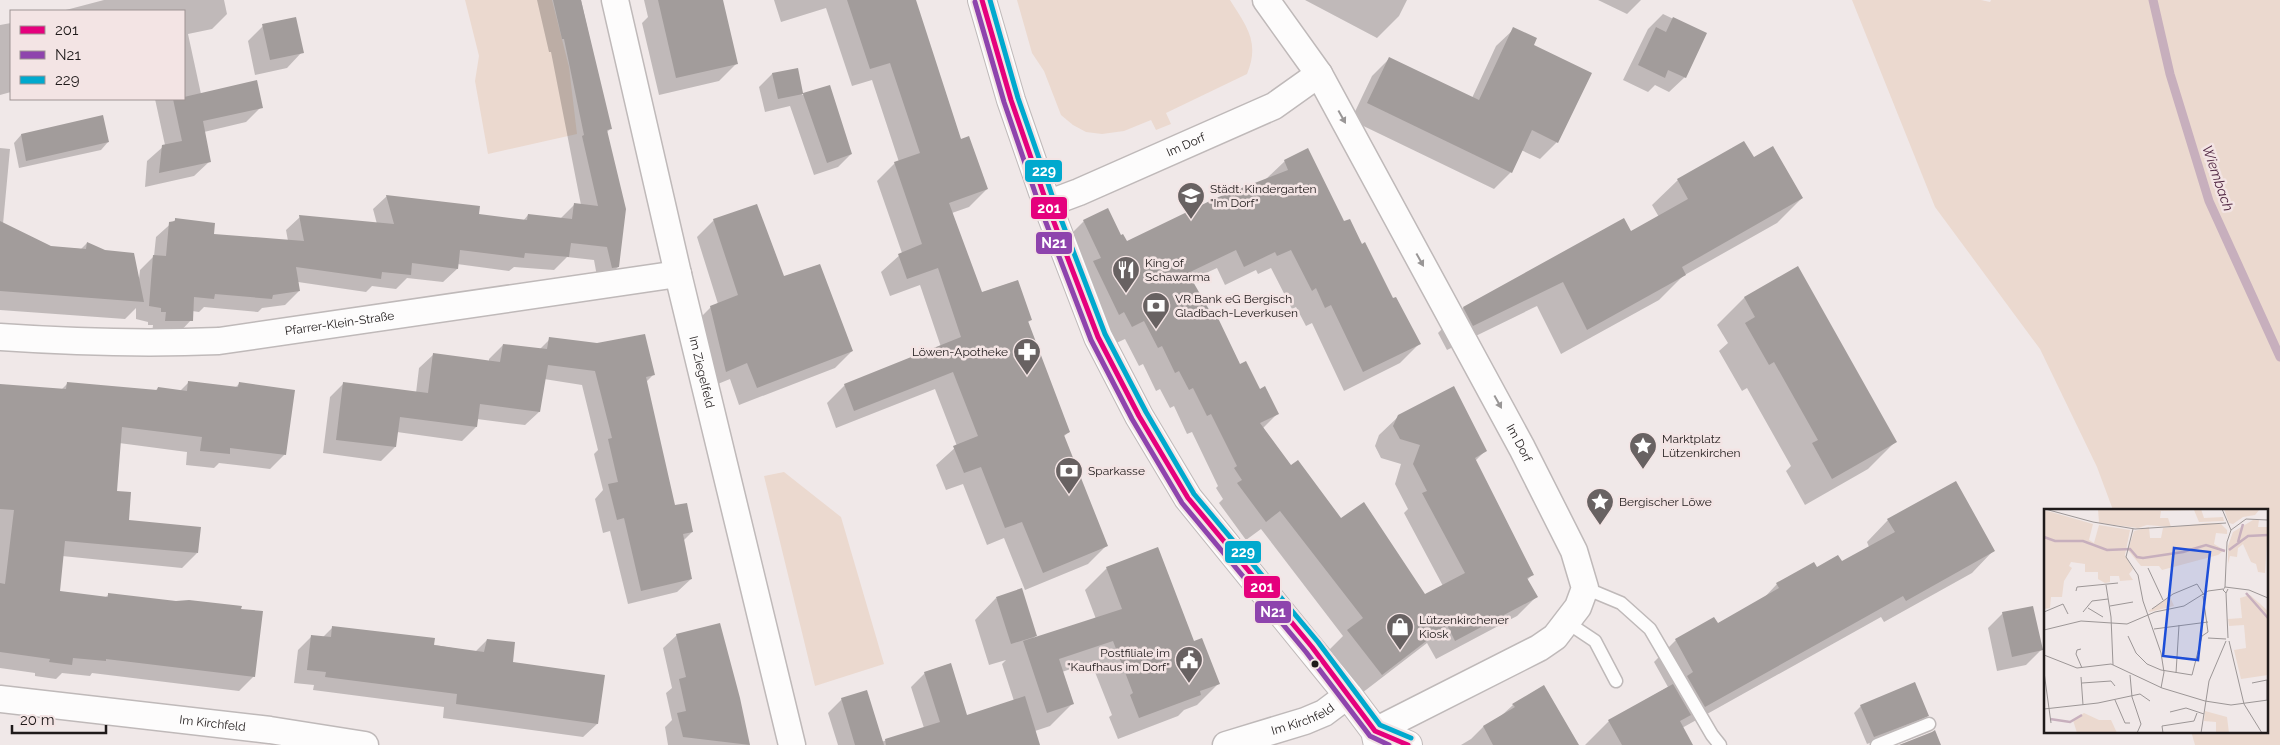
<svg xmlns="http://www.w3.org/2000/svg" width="2280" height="745" viewBox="0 0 2280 745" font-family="Raleway,sans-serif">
	<rect width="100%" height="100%" fill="#f0e8e8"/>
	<path fill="#ebd9cf" d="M465 0H552L569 67 577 134 488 154 475 81 479 56Z
		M1017 0H1230C1247 27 1260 42 1247 74L1166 113 1171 124 1156 130 1151 120 1124 131 1102 134 1086 132 1073 125 1061 115 1044 71 1032 53Z
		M1852 0H1981L1990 2 1991 0H2280V745H2195L2191 731H2266V510H2113L2097 467 2040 349 1935 207Z
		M784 472 841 517 884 664 815 686 764 476Z"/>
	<path fill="#0003" d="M104 0H224L227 14 212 29 188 34 201 94 261 107 246 122 204 132 210 161 194 176 145 187 147 161 165 145 155 99H184V11H62Z
		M537 0H581L610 129 607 132 618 267 604 281 598 282 594 260 567 257 554 270 514 267 509 271 457 264V269L443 282 407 278 396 289 372 286 366 292 298 282 299 291 285 305 262 308 258 312 204 307 199 312 192 311 191 320 178 334H152L153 325H148V322L136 319V308L125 319 0 310V148L10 149 3 224 51 247 81 249 87 243 139 279 140 270 154 256 156 237 175 220 212 235 288 241 286 230 300 217 377 224 373 209 387 196 477 215 523 221 528 215 560 219 575 204 581 205 551 52H549Z
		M644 0H722L737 63 719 81 659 95 642 23 648 17Z
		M774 0H915L961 141 987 189 969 207 952 213 981 294 1031 320 1027 323 1069 432 1063 437 1106 546 1088 564 1025 590 1004 538 987 545 963 484 946 490 936 465 957 446 935 389 836 428 827 403 845 385 941 347 920 285 890 296 881 272 902 253 877 181 895 163 899 162 872 80 852 86 826 8 781 22Z
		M1305 0H1407L1399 16 1377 38Z
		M1598 0H1641L1627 14Z
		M1663 14 1705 34 1685 77 1669 92 1655 85 1648 92 1623 80 1648 29Z
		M11 23V92L0 95V25Z
		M263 26 302 52 287 68 255 75 248 41Z
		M1514 29 1532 45 1557 142 1540 159 1521 150 1511 172 1494 189 1351 120 1372 76 1389 59 1472 98 1496 46Z
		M797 69 802 95 829 86 851 154 838 167 814 175 790 106 765 112 759 87 772 74Z
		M21 135 108 142 101 150 19 168 14 143Z
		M1744 143 1753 159 1802 198 1777 223 1683 276 1659 300 1561 354 1537 306 1447 350 1438 333 1463 308 1624 220 1630 232 1659 217 1652 205 1678 180Z
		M1285 161 1344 223 1361 245 1419 344 1400 363 1344 391 1312 323 1306 326 1296 307 1292 309 1271 268 1258 274 1256 270 1225 285 1217 268 1191 280 1240 366 1277 414 1263 428 1291 467 1341 519 1425 596 1443 586 1404 513 1408 509 1395 484 1401 464 1381 458 1375 446 1379 435 1399 416 1485 451 1475 461 1533 574 1527 580 1536 597 1517 616 1436 659 1427 643 1362 693 1329 650 1343 636 1261 529 1246 540 1219 503 1223 499 1216 488 1218 486 1192 432 1187 434 1174 406 1170 408 1160 389 1156 391 1143 364 1139 366 1125 339 1112 345 1065 240 1084 221 1120 237 1126 243 1265 180Z
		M714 220 852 351 835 368 739 405 730 379 708 388 694 324 711 307 718 304 697 237Z
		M1798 268 1895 442 1868 469 1805 505 1786 471 1791 466 1747 388 1742 391 1719 351 1728 343 1717 325 1744 298Z
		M550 339 653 375 646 382 674 507 692 532 683 541 691 579 677 592 628 604 610 531 603 533 595 499 603 490 594 454 598 450 582 385 544 379 539 412 525 425 477 419 476 427 462 441 397 432 395 447 381 461 323 453 330 397 344 383 416 393 419 368 433 355 489 362V359L503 345 539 350Z
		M189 382 235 388 239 384 285 454 270 469 219 463 214 468 186 465 187 452 119 443 115 492 127 522 197 553 182 568 62 556 58 592 105 598 109 594 254 676 239 691 92 673 90 676 62 673 56 679 35 676V673L0 668V385L61 390 67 384 155 391 158 388 180 391Z
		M1888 520 1993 551 1972 573 1884 622 1881 617 1682 728 1692 745H1585L1609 721 1668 687 1654 662 1676 640 1717 624 1762 600 1777 584 1814 564 1817 568 1841 563 1869 547 1867 542Z
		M1107 568 1193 643 1219 683 1197 705 1184 710 1178 716 1118 739 1109 717 1112 715 1091 662 1062 672 1072 704 1050 726 1035 731 1039 745H838L828 713 842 699 881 742 924 728 911 687 925 673 966 716 1014 701 1002 664 1006 660 989 665 975 620 996 598 1036 635 1032 640 1096 619 1085 590Z
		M2003 613 2041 650 2026 665 1997 671 1988 628Z
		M719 625 749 745H668L665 727 672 720 666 693 672 688 663 648 677 635Z
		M333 627 475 652 487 640 512 663 604 676 597 724 583 737 443 718 444 707 313 690 314 685 294 683 298 650 312 636 322 638Z
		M1513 705 1571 745H1461L1471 739 1483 727 1501 716Z
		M1861 706 1927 716 1920 723 1867 744 1854 713Z"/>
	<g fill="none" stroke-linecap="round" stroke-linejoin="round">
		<path stroke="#c7afbd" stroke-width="9" d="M2153 0 2170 74 2209 201 2280 357"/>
	</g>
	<path fill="#a29c9b" d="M553 0H581L612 129 607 130 626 209 619 267 612 268 607 247 571 243 569 257 525 253 524 258 460 250 458 269 412 263 411 275 382 272 381 279 296 267 300 291 273 295 272 299 215 294 214 299 194 297 193 321H165L166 312H161V308L149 306 153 255 166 256 169 222 175 221V218L215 223 214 234 304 241 299 215 394 224 386 195 480 206 479 214 527 220 528 214 572 219 574 203 598 206 582 136 584 135 564 39H562Z
		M658 0H723L738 64 676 78Z
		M847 0H916L961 139 969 136 988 189 949 203 982 292 1018 280 1032 320 1028 321 1070 432 1064 435 1108 546 1043 573 1022 522 1005 528 981 467 964 473 953 446 978 436 953 372 854 411 844 384 961 337 938 268 907 279 898 254 922 244 894 162 920 153 890 63 870 69Z
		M296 17 304 53 270 60 262 24Z
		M1673 17 1707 33 1686 78 1668 70 1665 78 1638 65 1656 27 1666 32Z
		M1513 27 1537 38 1534 45 1592 73 1558 143 1532 130 1512 173 1367 103 1389 57 1479 100Z
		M798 68 803 93 830 85 852 154 827 163 803 94 778 99 772 73Z
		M257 80 263 108 203 121 211 162 159 173 162 145 182 141 173 99H184V97Z
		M103 115 109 142 26 161 21 134Z
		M1744 141 1754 157 1773 146 1803 198 1682 267 1686 275 1587 330 1563 282 1473 326 1463 307 1624 218 1631 231 1688 199 1677 179Z
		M1308 148 1344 221 1350 219 1362 244 1365 242 1393 298 1396 297 1421 344 1363 372 1331 305 1325 308 1316 288 1312 291 1291 250 1277 256 1275 252 1244 267 1236 250 1188 273 1215 320 1218 318 1240 364 1246 361 1260 389 1265 386 1279 414 1260 423 1291 465 1298 460 1341 518 1364 502 1425 594 1465 573 1422 493 1427 491 1413 464 1420 445 1400 439 1393 426 1398 415 1454 386 1487 451 1475 458 1534 575 1527 578 1538 597 1455 641 1447 625 1382 675 1347 630 1363 618 1280 511 1266 522 1237 483 1242 480 1234 468 1237 466 1211 414 1207 416 1193 388 1189 390 1179 371 1175 373 1162 346 1158 348 1144 321 1132 327 1124 312 1119 315 1093 261 1101 258 1083 220 1108 208 1121 235 1123 234 1127 241 1216 198 1288 170 1284 160Z
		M757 204 784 276 820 264 853 351 757 388 747 363 726 372 710 306 738 295 713 219Z
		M0 221 51 246 86 249 87 242 105 250 134 253 144 302 0 291Z
		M1798 266 1897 442 1832 479 1812 443 1818 440 1774 362 1769 365 1745 323 1755 317 1744 297Z
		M645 334 655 375 646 377 675 505 687 503 693 532 683 534 692 579 641 591 624 518 617 520 608 484 618 482 608 439 612 438 595 371 548 365 540 412 480 404 477 427 400 417 396 447 336 440 343 382 428 393 433 353 500 362 503 344 547 349 549 337 597 343Z
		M188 381 238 387 239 382 295 390 286 455 230 448V454L200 451 202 437 122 427 117 491 131 492 129 520 201 527 198 553 65 541 60 591 108 597V593L176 601 189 600 242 606 241 609 263 611 255 677 106 659V661L73 658 72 665 49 662 50 659 0 652V583L5 584 14 510 0 509V384L66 389 67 382 157 390 158 387 187 391Z
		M1956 481 1995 551 1906 601 1903 596 1705 707 1687 676 1693 672 1675 639 1714 617 1718 623 1779 588 1776 583 1814 562 1817 567 1838 555 1842 561 1895 532 1887 519Z
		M1158 547 1194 641 1202 638 1220 684 1200 691 1201 695 1139 718 1130 695 1133 693 1113 641 1059 659 1074 704 1047 713 1023 641 1122 609 1106 567Z
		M1022 588 1037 636 1011 644 996 597Z
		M2033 606 2043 650 2012 657 2002 612Z
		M720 623 740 698 750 745 683 737 677 713 686 711 679 679 686 677 676 634Z
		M332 626 435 638 434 645 484 652 487 639 515 642 513 662 605 675 598 724 456 704 457 694 325 677 326 672 307 670 311 635 331 637Z
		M951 663 967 715 1025 696 1040 745H886L885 739 940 722 924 672Z
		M1915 682 1929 716 1874 737 1860 705Z
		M1673 684 1691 715 1680 721 1693 745H1622L1608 720Z
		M1544 685 1579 745H1493L1483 726 1515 707 1512 704Z
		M867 690 884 745H855L841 698Z
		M1935 730 1941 745H1899L1932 732Z"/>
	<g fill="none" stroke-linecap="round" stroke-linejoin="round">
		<defs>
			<path id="lane" d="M1585 588 1621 603 1650 629 1712 735 1720 745
				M1568 623 1595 641 1616 681
				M1877 745 1929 724"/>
			<g id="street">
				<path id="s1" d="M615 0 678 274 792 745"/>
				<path id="s2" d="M1266 0 1319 74 1522 448 1574 551 1585 588 1578 607 1555 637 1539 648 1375 731"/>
				<path id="s3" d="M1047 204 1079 192 1274 106 1319 74"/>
				<path id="s4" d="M0 337C73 342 146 344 219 341L678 274"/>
				<path id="s5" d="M0 699 270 730 365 745"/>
				<path id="s6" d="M1226 745 1305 721 1324 713 1348 695"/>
			</g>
			<path id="secondary" d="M982 0 1011 100 1047 204 1098 337 1139 416 1188 498 1348 695 1375 731 1378 745
				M1375 731 1408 745"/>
		</defs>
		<use href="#lane" stroke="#bfb9b9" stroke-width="15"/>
		<use href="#street" stroke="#bfb9b9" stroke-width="29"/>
		<use href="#secondary" stroke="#bfb9b9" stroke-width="30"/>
		<use href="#lane" stroke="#fdfcfc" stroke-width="12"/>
		<use href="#street" stroke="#fdfcfc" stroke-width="26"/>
		<use href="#secondary" stroke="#fdfcfc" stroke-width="28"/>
		<defs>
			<path id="bus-1" d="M982 0 1011 100 1047 204 1098 337 1139 416 1188 498 1312 647 1375 731 1408 745"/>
			<path id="bus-2" d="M975 2 1004 102 1040 207 1091 340 1132 419 1182 503 1306 652 1370 736 1389 745"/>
			<path id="bus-3" d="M990 0 1018 98 1054 201 1105 334 1146 412 1194 494 1318 642 1380 725 1411 738"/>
		</defs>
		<use href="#bus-1" stroke="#f3e4e4" stroke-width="9"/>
		<use href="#bus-2" stroke="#f3e4e4" stroke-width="9"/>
		<use href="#bus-3" stroke="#f3e4e4" stroke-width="9"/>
		<use href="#bus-1" stroke="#e5007d" stroke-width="5"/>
		<use href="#bus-2" stroke="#8e44ad" stroke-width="5"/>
		<use href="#bus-3" stroke="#00a9ce" stroke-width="5"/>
	</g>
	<defs><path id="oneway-solid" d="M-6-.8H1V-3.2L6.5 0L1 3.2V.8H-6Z" transform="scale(1.25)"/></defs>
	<g fill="#999696">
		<use href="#oneway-solid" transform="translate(1342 117) rotate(61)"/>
		<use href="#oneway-solid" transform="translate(1420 260) rotate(61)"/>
		<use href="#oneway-solid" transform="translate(1498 402) rotate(61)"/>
	</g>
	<defs>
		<symbol id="school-pin" viewBox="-11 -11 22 30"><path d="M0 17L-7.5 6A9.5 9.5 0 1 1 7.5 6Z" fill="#686262" stroke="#f3e4e4"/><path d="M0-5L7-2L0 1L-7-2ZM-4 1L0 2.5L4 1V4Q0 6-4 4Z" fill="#fff"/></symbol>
		<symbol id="restaurant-pin" viewBox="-11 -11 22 30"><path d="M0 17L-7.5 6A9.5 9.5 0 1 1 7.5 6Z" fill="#686262" stroke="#f3e4e4"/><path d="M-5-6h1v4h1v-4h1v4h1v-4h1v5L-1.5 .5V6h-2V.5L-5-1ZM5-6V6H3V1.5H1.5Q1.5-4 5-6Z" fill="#fff"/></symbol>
		<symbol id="bank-pin" viewBox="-11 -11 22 30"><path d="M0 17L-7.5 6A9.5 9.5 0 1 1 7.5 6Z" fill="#686262" stroke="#f3e4e4"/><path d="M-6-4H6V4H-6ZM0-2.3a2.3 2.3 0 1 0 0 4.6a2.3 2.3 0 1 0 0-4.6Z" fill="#fff"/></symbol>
		<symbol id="pharmacy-pin" viewBox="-11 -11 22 30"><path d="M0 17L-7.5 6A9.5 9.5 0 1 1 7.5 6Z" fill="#686262" stroke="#f3e4e4"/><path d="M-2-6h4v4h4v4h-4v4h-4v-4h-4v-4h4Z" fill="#fff"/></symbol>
		<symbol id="sight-pin" viewBox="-11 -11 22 30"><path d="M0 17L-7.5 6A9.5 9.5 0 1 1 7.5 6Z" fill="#686262" stroke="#f3e4e4"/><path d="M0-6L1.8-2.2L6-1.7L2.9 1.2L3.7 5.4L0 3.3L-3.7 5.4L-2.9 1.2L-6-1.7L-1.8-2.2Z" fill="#fff"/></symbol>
		<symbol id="shop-pin" viewBox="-11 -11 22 30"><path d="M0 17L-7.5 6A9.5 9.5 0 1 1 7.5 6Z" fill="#686262" stroke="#f3e4e4"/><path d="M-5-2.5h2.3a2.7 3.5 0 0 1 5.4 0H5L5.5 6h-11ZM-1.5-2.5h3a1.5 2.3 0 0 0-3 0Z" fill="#fff"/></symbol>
		<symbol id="civic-pin" viewBox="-11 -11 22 30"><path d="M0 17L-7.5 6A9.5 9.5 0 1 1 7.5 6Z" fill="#686262" stroke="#f3e4e4"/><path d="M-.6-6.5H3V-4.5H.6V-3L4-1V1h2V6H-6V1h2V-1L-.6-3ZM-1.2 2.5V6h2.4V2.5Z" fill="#fff"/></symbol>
	</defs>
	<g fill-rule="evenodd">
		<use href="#school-pin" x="1175" y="180" width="32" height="43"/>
		<use href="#restaurant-pin" x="1110" y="254" width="32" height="43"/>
		<use href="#bank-pin" x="1140" y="290" width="32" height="43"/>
		<use href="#pharmacy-pin" x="1011" y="336" width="32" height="43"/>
		<use href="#sight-pin" x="1627" y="430" width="32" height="43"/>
		<use href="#bank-pin" x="1053" y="455" width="32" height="43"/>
		<use href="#sight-pin" x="1584" y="486" width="32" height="43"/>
		<use href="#shop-pin" x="1384" y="611" width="32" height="43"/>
		<use href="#civic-pin" x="1173" y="644" width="32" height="43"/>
	</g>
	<circle fill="#1f1a1a" stroke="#f3e4e4" stroke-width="2" cx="1315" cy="664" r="4.5"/>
	<g text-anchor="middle" stroke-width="5" stroke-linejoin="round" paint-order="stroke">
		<g font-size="12" fill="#1f1a1a" stroke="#f3e4e4">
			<text dy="4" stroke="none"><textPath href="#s3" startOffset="151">Im Dorf</textPath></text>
			<text dy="4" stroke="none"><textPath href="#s4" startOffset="341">Pfarrer-Klein-Straße</textPath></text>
			<text dy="4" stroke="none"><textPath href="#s1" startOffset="382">Im Ziegelfeld</textPath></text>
			<text dy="4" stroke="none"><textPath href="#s2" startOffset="511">Im Dorf</textPath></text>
			<text dy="4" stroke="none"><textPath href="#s6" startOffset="81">Im Kirchfeld</textPath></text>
			<text dy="4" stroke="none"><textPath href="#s5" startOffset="214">Im Kirchfeld</textPath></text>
		</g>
		<g font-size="12" fill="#1f1a1a" stroke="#f3e4e4" text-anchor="start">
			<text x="1210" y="193">Städt. Kindergarten<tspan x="1210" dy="14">"Im Dorf"</tspan></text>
			<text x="1145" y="267">King of<tspan x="1145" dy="14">Schawarma</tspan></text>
			<text x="1175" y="303">VR Bank eG Bergisch<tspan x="1175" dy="14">Gladbach-Leverkusen</tspan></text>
			<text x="1008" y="356" text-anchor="end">Löwen-Apotheke</text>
			<text x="1662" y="443">Marktplatz<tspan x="1662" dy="14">Lützenkirchen</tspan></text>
			<text x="1088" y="475">Sparkasse</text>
			<text x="1619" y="506">Bergischer Löwe</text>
			<text x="1419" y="624">Lützenkirchener<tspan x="1419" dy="14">Kiosk</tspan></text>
			<text x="1170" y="657" text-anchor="end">Postfiliale im<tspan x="1170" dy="14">"Kaufhaus im Dorf"</tspan></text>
		</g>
		<g font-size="14" font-style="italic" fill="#4e2440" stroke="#f3e4e4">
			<text transform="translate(2218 178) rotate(71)" y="5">Wiembach</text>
		</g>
	</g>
	<g transform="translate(2044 509)">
		<rect width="224" height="224" fill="#f0e8e8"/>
		<path d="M54 0H157L160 9 179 8 180 12 155 13 150 1 117 2 116 9H124L127 18 103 16 94 19 55 14ZM180 0H216L211 6 199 8 189 15 185 14ZM0 1 49 15 45 31 50 34 55 16 86 21 81 46 89 60 85 65 89 71 76 72 75 67H66V73L61 74 54 70V63H41V55L27 53 25 57 28 59 20 72 18 88H7L6 99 0 100ZM209 11H215L214 18H224L221 64 214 63 212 55 207 53 199 35 194 39 193 48 186 47 184 55V37L189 23ZM163 14 177 15 183 21V25L172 24 170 35 180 41 174 46 118 61 115 57H97L84 41 90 22 105 18 106 29H117L119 19ZM206 86 224 102V166L197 170 190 141 202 139 200 116 185 117 184 110 198 109 196 89ZM126 88 130 97 106 103 104 102ZM161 202 183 208 185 224H172V213L160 212ZM40 204 55 211H67L73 224H33L29 211Z" fill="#ebd9cf"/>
		<path fill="none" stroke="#c7afbd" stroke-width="2.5" d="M0 28 11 32H39L63 41 86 40 93 48 99 49 139 43 162 36 181 42M194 33 199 15M185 41 204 27 224 26M202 84 224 109M6 210 26 213 38 206"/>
		<path fill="none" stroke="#9c9696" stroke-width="1" d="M1 0 49 13 91 20 182 14M178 0 187 21M89 20 82 48 94 66 99 92 117 144 120 163 117 179M104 59 119 91M62 76 67 108 69 156M181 78 183 33 187 21 202 10 224 11M184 80 182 84 179 81 181 78 205 81 224 89M32 82 33 78 74 74M182 84 184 129M66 97 89 93M44 99 59 108M108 100 129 85 153 75 160 86M0 103 19 95 24 105M39 103 48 92 64 90M110 120 164 113M0 121 37 112 83 115 111 103 140 97 164 82 179 80M84 127 92 144 103 155 117 161 148 166 158 127 164 123 159 87M164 129 182 130M185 132 200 195 218 224M37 140 33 141 32 145 38 159M0 146 33 159 67 155 118 179 161 192 187 196 224 191M0 163 7 214M132 164 135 116M86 166 88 188 97 215 93 224M37 168 39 196M38 174 67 172 71 177M208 174 223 171V191M71 191 81 214H86M0 200 54 194 96 185 106 192M126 203 142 199 160 205M119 224 118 217 150 212 153 204M157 224 165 172 182 132"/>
		<path fill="#1d4ed8" fill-opacity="0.15" stroke="#1d4ed8" stroke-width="2.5" d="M130 39 166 43 154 151 119 147Z"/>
		<rect width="224" height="224" fill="none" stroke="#1f1a1a" stroke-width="2.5"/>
	</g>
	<g stroke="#f3e4e4" stroke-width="2">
		<rect x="1024" y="159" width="39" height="24" rx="5" fill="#00a9ce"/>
		<rect x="1030" y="196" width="38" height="24" rx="5" fill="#e5007d"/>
		<rect x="1035" y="231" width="38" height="24" rx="5" fill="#8e44ad"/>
		<rect x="1224" y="540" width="38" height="24" rx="5" fill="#00a9ce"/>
		<rect x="1243" y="575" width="38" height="24" rx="5" fill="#e5007d"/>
		<rect x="1254" y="600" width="38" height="24" rx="5" fill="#8e44ad"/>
	</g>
	<g font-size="14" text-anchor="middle" font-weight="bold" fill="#fff">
		<text x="1044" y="176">229</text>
		<text x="1049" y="213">201</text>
		<text x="1054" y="248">N21</text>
		<text x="1243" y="557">229</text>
		<text x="1262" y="592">201</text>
		<text x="1273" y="617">N21</text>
	</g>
	<rect x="10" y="10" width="175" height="90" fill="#f3e4e4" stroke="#9e9393"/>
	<rect x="20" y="26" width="25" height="8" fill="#e5007d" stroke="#9e9393"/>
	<text x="55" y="35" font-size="15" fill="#1f1a1a">201</text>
	<rect x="20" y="51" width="25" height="8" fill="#8e44ad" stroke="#9e9393"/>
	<text x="55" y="60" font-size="15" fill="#1f1a1a">N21</text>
	<rect x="20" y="76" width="25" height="8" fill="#00a9ce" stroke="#9e9393"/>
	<text x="55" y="85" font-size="15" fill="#1f1a1a">229</text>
	<path d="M12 725v8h94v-8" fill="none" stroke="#1f1a1a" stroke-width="2.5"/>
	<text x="20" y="725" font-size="15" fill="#1f1a1a" stroke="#f3e4e4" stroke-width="4" paint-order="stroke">20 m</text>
</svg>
